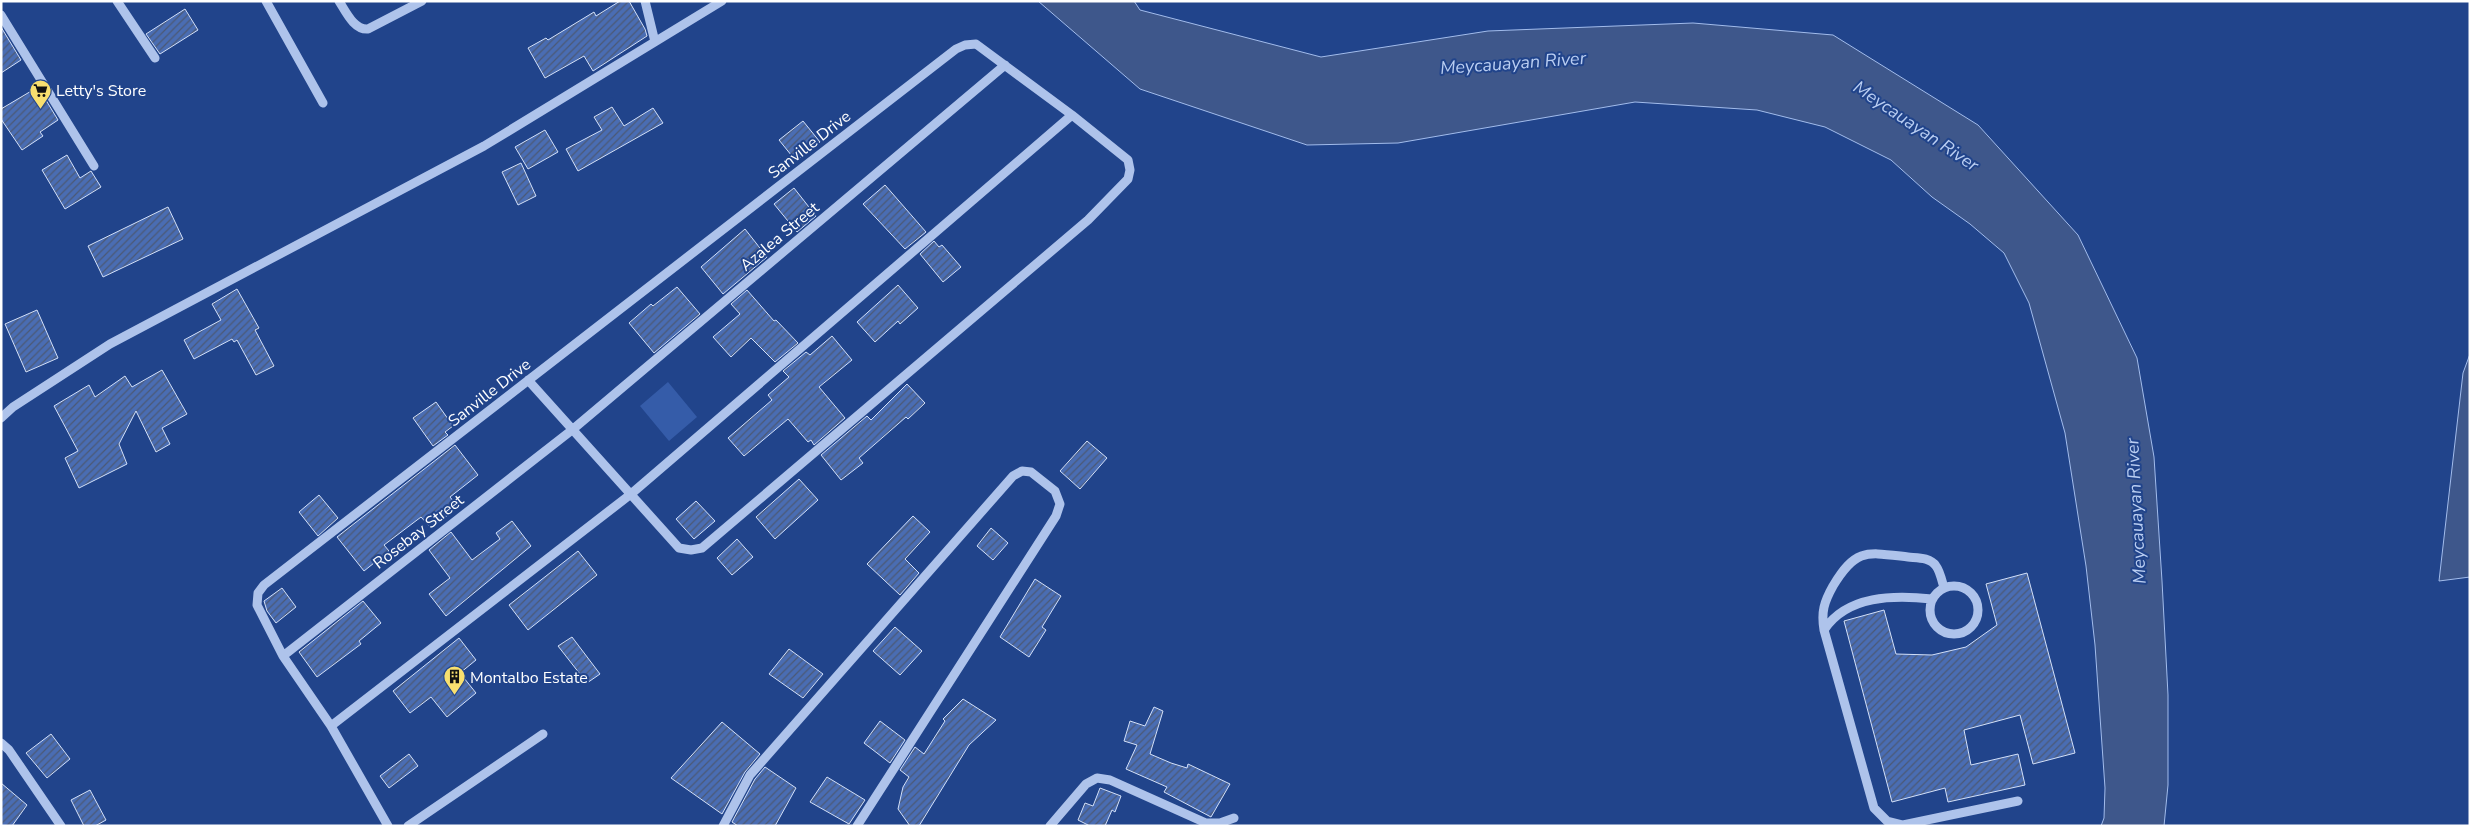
<svg xmlns="http://www.w3.org/2000/svg" width="2471" height="827" viewBox="0 0 2471 827" font-family="'Nunito Sans',sans-serif">
	<defs>
		<pattern id="building-hatch" width="6" height="6" patternUnits="userSpaceOnUse" patternTransform="scale(1.25)"><rect width="6" height="6" fill="#4a6db3"/><path d="M-1 1l2-2M0 6l6-6M5 7l2-2" fill="none" stroke="#4b5975"/></pattern>
	</defs>
	<rect width="100%" height="100%" fill="#21448b"/>
	<path fill="#355ca9" d="M668 382 697 417 669 441 640 406Z"/>
	<path fill="#3e578b" stroke="#a2bcec" d="M1038 1H1134L1140 10 1321 57 1488 31 1693 23 1833 35 1978 125 2078 235 2137 358 2154 457 2162 581 2168 695V785L2164 826H2101L2104 818 2105 788 2095 645 2086 566 2065 433 2029 303 2004 253 1970 224 1932 197 1891 160 1825 127 1757 110 1635 102 1398 143 1307 145 1140 89Z
		M2470 354V577L2439 581 2463 373Z"/>
	<path fill="url(#building-hatch)" stroke="#d3e0f8" d="M620 1H629L645 29 647 36 593 71 584 56 545 78 528 48 546 38 548 40 594 12 596 16Z
		M185 9 198 30 160 54 146 34Z
		M1 27 21 60 1 73Z
		M38 87 58 120 40 132 43 136 22 150 1 119V109Z
		M612 107 624 126 653 108 663 123 578 171 566 149 602 130 594 117Z
		M803 121 820 142 796 161 779 140Z
		M545 130 558 152 528 169 515 147Z
		M67 155 80 178 91 171 101 187 65 209 42 170Z
		M521 163 536 196 518 205 502 172Z
		M885 185 926 232 905 249 863 204Z
		M794 188 816 216 797 232 774 204Z
		M168 207 183 239 103 277 88 246Z
		M745 229 767 257 723 294 701 267Z
		M934 241 939 247 942 245 961 267 943 282 920 254Z
		M898 285 918 308 900 324 898 321 875 342 857 322Z
		M677 287 700 314 654 353 629 323 651 304 653 306Z
		M237 289 259 328 255 330 274 366 256 375 237 340 234 342 232 339 194 359 184 340 221 320 212 304Z
		M747 290 774 321 776 320 798 343 775 362 751 338 731 357 713 337 740 314 731 304Z
		M37 310 58 358 26 372 5 324Z
		M832 336 852 360 819 387 845 418 814 445 811 440 808 442 788 419 744 456 728 438 772 400 768 395 789 377 783 371 806 352 810 355Z
		M162 370 187 414 162 428 170 444 156 452 136 411 119 444 127 464 79 488 65 458 78 451 54 406 89 385 95 397 125 376 132 387Z
		M907 384 925 403 908 419 906 417 859 458 863 463 841 480 821 455 867 416 871 420Z
		M436 402 453 426 445 432 448 435 433 446 413 418Z
		M1087 441 1107 458 1080 489 1060 471Z
		M455 445 478 475 450 497 458 507 431 528 421 517 384 545 389 551 364 571 337 537Z
		M799 479 818 500 775 539 756 517Z
		M319 495 338 518 318 536 299 512Z
		M696 501 715 521 694 539 676 519Z
		M913 516 930 532 905 559 919 573 900 595 867 564Z
		M512 521 531 546 446 616 429 594 450 578 429 550 451 532 472 560 500 539 496 533Z
		M991 528 1008 543 993 560 977 546Z
		M737 539 753 557 732 575 717 558Z
		M578 551 597 575 528 630 509 605Z
		M2027 573 2075 753 2033 764 2020 715 1964 730 1971 765 2018 754 2025 785 1948 802 1945 788 1892 802 1844 621 1884 610 1896 654 1932 655 1966 647 1997 625 1986 584Z
		M1035 579 1061 596 1042 627 1046 630 1029 657 1000 637Z
		M282 588 296 607 276 623 267 611 264 601Z
		M363 601 381 623 359 641 361 644 317 677 299 652Z
		M895 627 922 651 900 675 873 651Z
		M572 637 600 674 587 683 558 646Z
		M459 638 476 660 460 673 476 693 447 717 431 697 410 713 393 691Z
		M789 649 823 674 803 698 769 674Z
		M963 699 996 720 969 745 919 826H910L898 809 903 787 909 777 900 770 915 747 924 754 945 721 943 719Z
		M1154 707 1163 711 1150 754 1171 763 1187 768 1188 764 1230 784 1211 817 1164 792 1167 787 1126 769 1137 745 1124 741 1130 721 1145 726Z
		M880 721 905 740 890 763 864 743Z
		M722 722 760 754 745 772 722 814 671 778Z
		M51 734 70 759 47 778 26 753Z
		M409 754 418 766 389 788 380 776Z
		M765 767 796 788 775 826H738L732 822 755 779Z
		M827 777 865 800 849 824 810 802Z
		M1 783 27 805 12 826H1Z
		M1100 788 1121 796 1115 812 1112 810 1105 826H1090L1078 820 1085 803 1093 806Z
		M90 790 106 820 95 826H84L71 800Z"/>
	<g fill="none" stroke-linecap="round" stroke-linejoin="round">
		<path stroke="#aec3eb" stroke-width="9" d="M117 1 155 58
			M266 1 323 103
			M339 1C346 12 354 30 368 29L422 1
			M645 1 655 42
			M1 15 94 166
			M1 418 13 407 110 344 484 146 722 1
			M1930 610a24 24 0 1 1 48 0a24 24 0 1 1-48 0Z
			M1944 588C1942 581 1940 571 1936 566 1930 557 1917 558 1908 557 1866 552 1856 548 1833 586 1824 602 1821 612 1824 630L1874 808 1887 821 1903 825 2018 801
			M1824 630C1847 595 1894 595 1932 599
			M283 656 572 430 1005 65
			M331 726 631 494 1072 115
			M1 743 9 750 61 826
			M388 826 331 726 283 656 257 605 258 593 264 585 956 49 965 45 976 44 1072 115 1128 160 1130 170 1128 179 1088 220 702 548 691 550 679 548 528 380
			M408 826 543 734
			M723 826 750 775 1013 476 1022 471 1031 472 1055 491 1060 504 1056 516 857 826
			M1050 826 1086 784 1097 778 1110 780 1206 823H1220L1234 818"/>
	</g>
	<defs>
		<symbol id="supermarket-pin" viewBox="-11 -11 22 30"><path d="M0 17L-7.5 6A9.5 9.5 0 1 1 7.5 6Z" fill="#f8df6f" stroke="#21448b"/><path d="M-6-5.5h2.5l.6 2H6L4.5 2H-2.5L-4.4-4H-6ZM-1.5 3.2a1.3 1.3 0 1 0 .1 0ZM3 3.2a1.3 1.3 0 1 0 .1 0Z" fill="#111"/></symbol>
		<symbol id="building-pin" viewBox="-11 -11 22 30"><path d="M0 17L-7.5 6A9.5 9.5 0 1 1 7.5 6Z" fill="#f8df6f" stroke="#21448b"/><path d="M-4-6H4V6H1V3H-1V6H-4ZM-2.5-4.3h1.7v1.8h-1.7ZM.8-4.3h1.7v1.8H.8ZM-2.5-1h1.7V.8h-1.7ZM.8-1h1.7V.8H.8Z" fill="#111"/></symbol>
	</defs>
	<g fill-rule="evenodd">
		<use href="#supermarket-pin" x="28" y="78" width="25" height="34"/>
		<use href="#building-pin" x="442" y="664" width="25" height="34"/>
	</g>
	<g text-anchor="middle" stroke-width="4" stroke-linejoin="round" paint-order="stroke">
		<g font-size="16" fill="#fff" stroke="#21448b" text-anchor="start">
			<text x="56" y="96">Letty's Store</text>
			<text x="470" y="683">Montalbo Estate</text>
		</g>
		<g font-size="16" fill="#fff" stroke="#21448b">
			<text transform="translate(809 144) rotate(-38)" y="6">Sanville Drive</text>
			<text transform="translate(779 236) rotate(-40)" y="6">Azalea Street</text>
			<text transform="translate(489 392) rotate(-38)" y="6">Sanville Drive</text>
			<text transform="translate(418 531) rotate(-38)" y="6">Rosebay Street</text>
		</g>
		<g font-size="18" font-style="italic" fill="#bacef2" stroke="#21448b">
			<text transform="translate(1513 63) rotate(-4)" y="6">Meycauayan River</text>
			<text transform="translate(1916 126) rotate(34)" y="6">Meycauayan River</text>
			<text transform="translate(2136 511) rotate(-93)" y="6">Meycauayan River</text>
		</g>
	</g>
	<rect width="2471" height="827" fill="none" stroke="#ffffff" stroke-width="5"/>
</svg>
